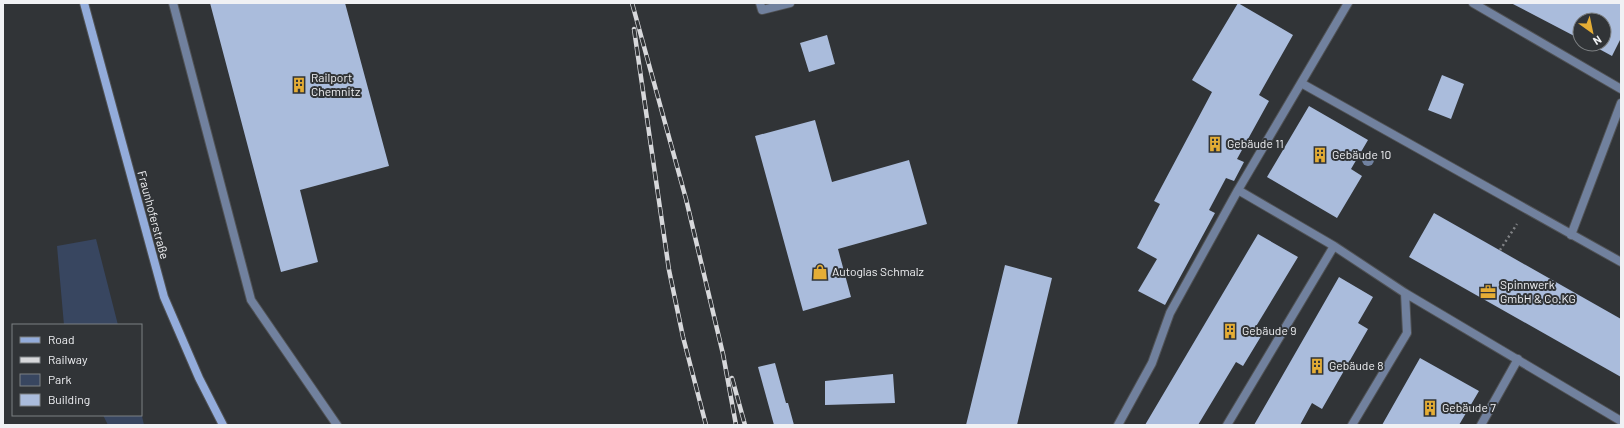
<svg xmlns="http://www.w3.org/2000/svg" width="1624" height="428" viewBox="0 0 1624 428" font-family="Barlow,sans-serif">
	<rect width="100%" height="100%" fill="#313437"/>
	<path fill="#384660" d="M96 239 118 325H64L57 246Z
		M141 412 144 425H108L103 415H141Z"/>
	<path fill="#aabcdc" d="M210 3H345L389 166 300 190 318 262 281 272Z
		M1238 3 1293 35 1259 95 1269 101 1237 159 1244 162 1234 181 1226 178 1209 210 1215 213 1165 305 1138 291 1157 259 1137 248 1160 204 1154 201 1212 92 1192 80Z
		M1511 3H1621V38L1612 56 1590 44H1604V20H1580V39Z
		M827 35 835 64 809 72 800 43Z
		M1442 75 1464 84 1451 119 1428 110Z
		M1309 106 1368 140 1351 169 1362 176 1337 218 1267 177Z
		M815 120 832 182 909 160 927 224 838 249 851 297 803 311 755 136Z
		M1434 213 1621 319V377L1409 257Z
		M1258 234 1298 257 1255 328 1263 333 1243 366 1236 362 1198 425H1145Z
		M1005 265 1052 278 1017 425H966Z
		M1339 277 1373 297 1358 323 1368 329 1322 409 1312 403 1300 425H1254Z
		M1420 358 1479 391 1459 425H1382Z
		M775 363 786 403H788L794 425H774L758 367Z
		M893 374 895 403 825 405V381Z"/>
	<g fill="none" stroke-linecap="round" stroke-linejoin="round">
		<defs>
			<path id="service" d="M173 3 251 300 337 425
				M760 3 762 10 790 3
				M1473 3 1621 89
				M1301 83 1348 3
				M1571 235 1621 103
				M1621 262 1301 83 1238 190 1334 246 1405 293 1621 421
				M1118 425 1152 363 1170 313 1238 190
				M1227 425 1334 246
				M1352 425 1407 333 1405 293
				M1481 425 1518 359"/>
			<path id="secondary" d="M84 3 164 297 199 378 223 425"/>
		</defs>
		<use href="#service" stroke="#505255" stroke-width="10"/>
		<use href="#secondary" stroke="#505255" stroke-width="10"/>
		<path stroke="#818386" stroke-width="2.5" stroke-dasharray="2 3" stroke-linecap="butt" d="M1500 250 1517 224"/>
		<use href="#service" stroke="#71819e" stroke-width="8"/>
		<use href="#secondary" stroke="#93acdb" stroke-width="8"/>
		<defs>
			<path id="rail" d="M632 3 686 199 723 354 736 425
				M634 29 669 270 683 337 706 425
				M732 378 745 425"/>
		</defs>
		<use href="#rail" stroke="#d7d8db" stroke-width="4.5"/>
		<use href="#rail" stroke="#313437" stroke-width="3" stroke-dasharray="9" stroke-linecap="butt"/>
	</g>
	<circle fill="#7182a0" cx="1368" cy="160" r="6"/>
	<defs>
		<symbol id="building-bare" viewBox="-9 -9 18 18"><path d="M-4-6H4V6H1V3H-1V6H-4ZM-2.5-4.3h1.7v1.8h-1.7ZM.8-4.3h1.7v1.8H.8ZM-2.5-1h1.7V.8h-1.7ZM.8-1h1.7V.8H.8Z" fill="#e5ad35" stroke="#313437" stroke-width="2.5" paint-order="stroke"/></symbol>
		<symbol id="shop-bare" viewBox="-9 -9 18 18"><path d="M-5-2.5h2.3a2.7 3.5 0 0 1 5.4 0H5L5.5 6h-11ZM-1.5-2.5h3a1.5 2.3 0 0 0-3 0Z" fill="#e5ad35" stroke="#313437" stroke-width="2.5" paint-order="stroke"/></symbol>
		<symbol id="office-bare" viewBox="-9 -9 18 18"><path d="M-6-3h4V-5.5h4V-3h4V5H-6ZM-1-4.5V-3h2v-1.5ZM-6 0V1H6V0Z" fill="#e5ad35" stroke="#313437" stroke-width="2.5" paint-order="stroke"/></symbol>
	</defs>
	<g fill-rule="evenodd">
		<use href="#building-bare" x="288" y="74" width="22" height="22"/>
		<use href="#building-bare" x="1204" y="133" width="22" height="22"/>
		<use href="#building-bare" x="1309" y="144" width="22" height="22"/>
		<use href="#shop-bare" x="809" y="261" width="22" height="22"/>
		<use href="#office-bare" x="1477" y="281" width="22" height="22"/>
		<use href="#building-bare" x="1219" y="320" width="22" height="22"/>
		<use href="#building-bare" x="1306" y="355" width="22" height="22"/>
		<use href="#building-bare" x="1419" y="397" width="22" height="22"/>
	</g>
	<g text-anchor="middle" stroke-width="4" stroke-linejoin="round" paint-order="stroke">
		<g font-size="12" fill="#f0f1f4" stroke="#313437" text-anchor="start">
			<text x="311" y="82">Railport<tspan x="311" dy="14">Chemnitz</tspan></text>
			<text x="1227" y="148">Gebäude 11</text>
			<text x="1332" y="159">Gebäude 10</text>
			<text x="832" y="276">Autoglas Schmalz</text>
			<text x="1500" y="289">Spinnwerk<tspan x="1500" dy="14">GmbH &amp; Co.KG</tspan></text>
			<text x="1242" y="335">Gebäude 9</text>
			<text x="1329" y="370">Gebäude 8</text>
			<text x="1442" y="412">Gebäude 7</text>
		</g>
		<g font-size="12" fill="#f0f1f4" stroke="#313437">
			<text transform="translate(153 215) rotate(75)" y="4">Fraunhoferstraße</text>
		</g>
	</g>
	<rect width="1624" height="428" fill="none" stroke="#f0f1f4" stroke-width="8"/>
	<rect x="12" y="324" width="130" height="92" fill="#313437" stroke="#7d8083"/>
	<rect x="20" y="337" width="20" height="6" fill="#93acdb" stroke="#7d8083"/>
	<text x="48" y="344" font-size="12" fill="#f0f1f4">Road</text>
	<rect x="20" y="357" width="20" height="6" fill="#d7d8db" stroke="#7d8083"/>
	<text x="48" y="364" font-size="12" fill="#f0f1f4">Railway</text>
	<rect x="20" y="374" width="20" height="12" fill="#384660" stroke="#7d8083"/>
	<text x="48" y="384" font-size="12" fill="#f0f1f4">Park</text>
	<rect x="20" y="394" width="20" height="12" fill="#aabcdc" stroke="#7d8083"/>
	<text x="48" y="404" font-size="12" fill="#f0f1f4">Building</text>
	<g transform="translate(1592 32) rotate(147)"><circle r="19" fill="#313437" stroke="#7d8083"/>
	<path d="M0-3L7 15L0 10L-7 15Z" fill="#e5ad35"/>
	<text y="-6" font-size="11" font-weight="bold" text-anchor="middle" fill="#f0f1f4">N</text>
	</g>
</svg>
